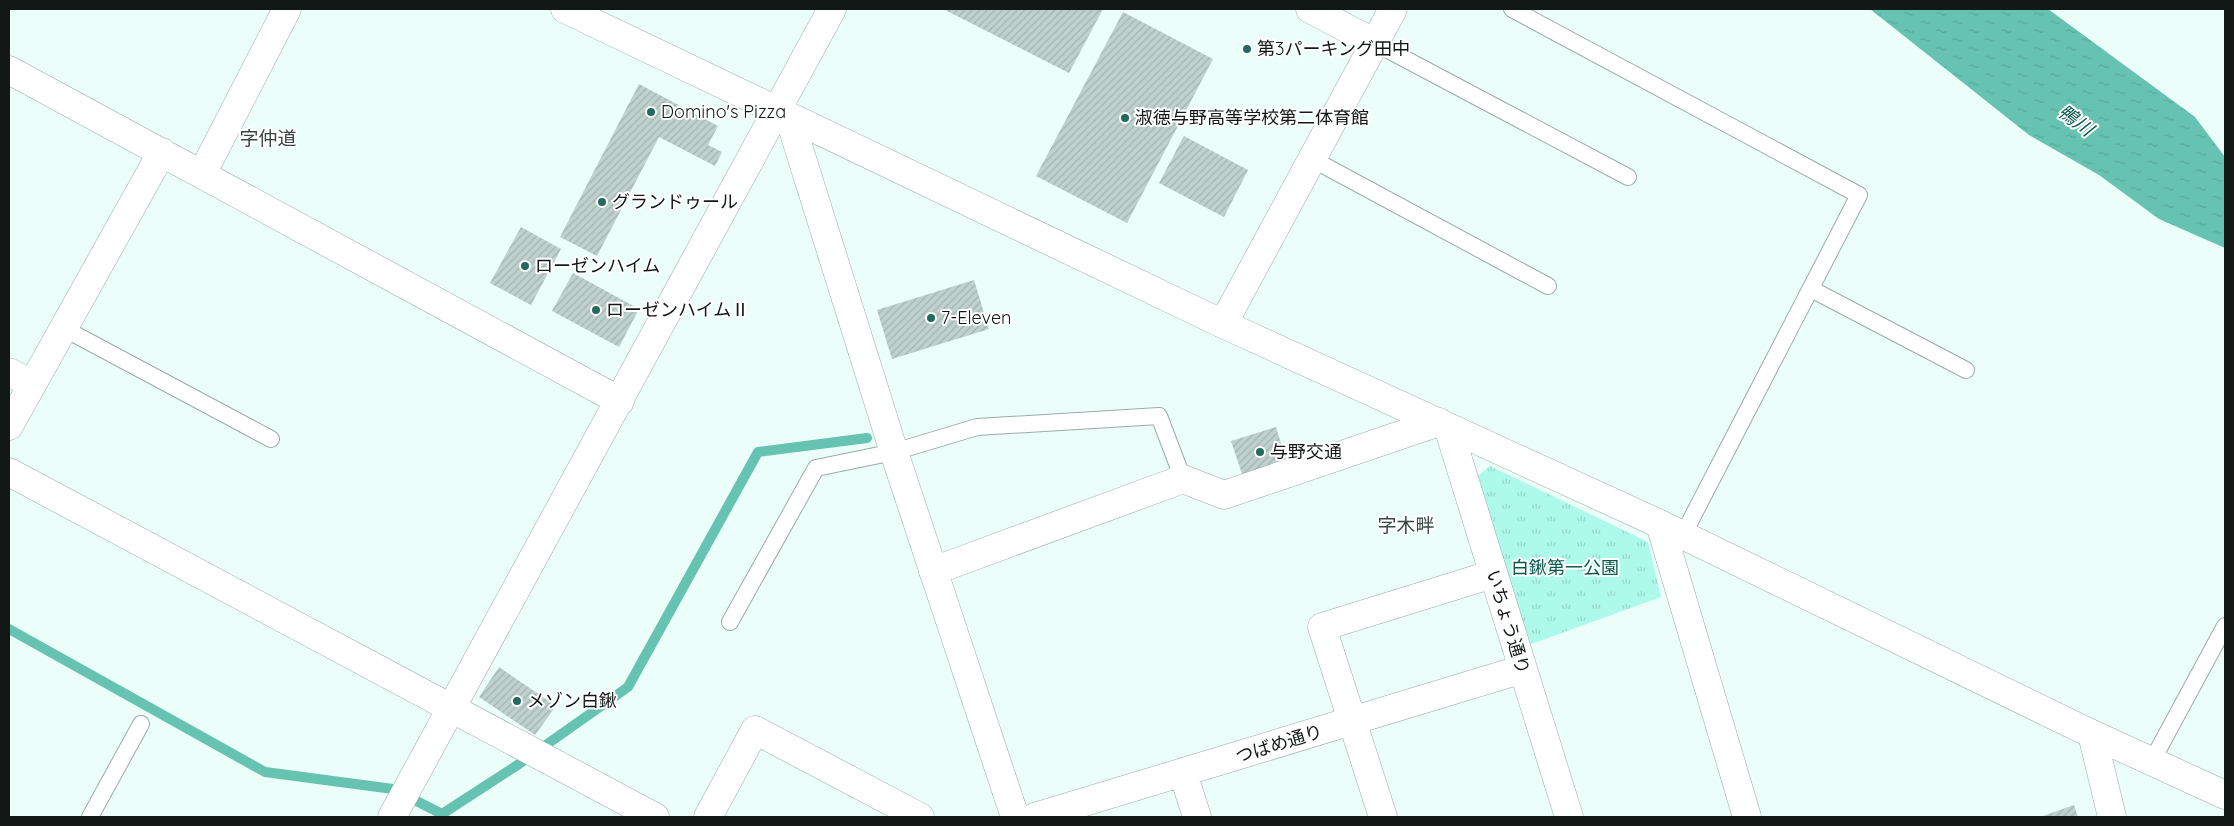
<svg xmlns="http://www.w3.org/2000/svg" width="2234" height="826" viewBox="0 0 2234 826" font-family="Quicksand,'Noto Sans JP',sans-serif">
	<defs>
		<pattern id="park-tufts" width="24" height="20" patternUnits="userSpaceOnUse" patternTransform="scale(1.25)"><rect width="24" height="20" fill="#aefaea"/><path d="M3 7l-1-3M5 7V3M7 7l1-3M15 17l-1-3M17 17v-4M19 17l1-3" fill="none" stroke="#95d6c8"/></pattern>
		<pattern id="water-ripples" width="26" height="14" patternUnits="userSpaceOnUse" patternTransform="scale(1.25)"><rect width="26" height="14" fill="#67c3b1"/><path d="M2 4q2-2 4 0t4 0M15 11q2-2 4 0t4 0" fill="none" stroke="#58a798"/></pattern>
		<pattern id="building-hatch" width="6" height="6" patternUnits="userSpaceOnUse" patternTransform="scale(1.25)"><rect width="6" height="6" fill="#bfd1cd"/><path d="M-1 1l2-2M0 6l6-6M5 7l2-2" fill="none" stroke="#a3b3af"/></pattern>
	</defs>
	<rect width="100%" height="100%" fill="#ebfefa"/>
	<path fill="url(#park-tufts)" d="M1490 466 1648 542 1661 597 1526 646 1473 480Z"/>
	<path fill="url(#water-ripples)" d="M1870 9H2048L2195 117 2225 157V248L2159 219 2099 175 2029 135Z"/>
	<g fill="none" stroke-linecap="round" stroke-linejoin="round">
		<path stroke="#67c3b1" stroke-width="10" d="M9 629 265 772 393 789 442 814 519 764 628 687 758 452 867 438"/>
	</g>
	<path fill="url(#building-hatch)" d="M943 9H1103L1069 73Z
		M1123 12 1213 59 1127 223 1036 176Z
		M639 84 718 126 708 145 722 152 715 166 659 137 597 256 560 237Z
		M1184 136 1248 170 1224 217 1159 183Z
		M521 227 561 249 531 305 490 283Z
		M573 273 639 309 619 347 552 311Z
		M974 280 989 329 892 359 877 310Z
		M1276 427 1287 463 1243 477 1231 441Z
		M499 667 556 706 535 735 479 697Z
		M2074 805 2078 817H2040Z"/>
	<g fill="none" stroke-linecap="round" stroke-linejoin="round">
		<defs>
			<path id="lane" d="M1512 9 1859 195 1683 535
				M1375 43 1628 177
				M1312 159 1548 286
				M1811 289 1966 370
				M63 328 271 439
				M730 622 816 468 894 452 977 427 1159 416 1183 479
				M2152 761 2225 626
				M90 817 141 724"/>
			<path id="street" d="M1310 9 1375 43
				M9 70 620 401
				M202 174 287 9
				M1223 324 1393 9
				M9 372 32 384
				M9 426 162 152
				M1448 427 1569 817
				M9 472 655 817
				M1660 524 1747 817
				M933 571 1183 479 1224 495 1439 422
				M2092 734 2112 817
				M1183 773 1197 817
				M392 817 832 9
				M708 817 755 730 920 817
				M1035 817 1523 669
				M1383 817 1322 627 1493 574"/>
			<path id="secondary" d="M565 9 1223 324 1660 524 2092 734 2225 795
				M789 117 894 452 1015 817"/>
		</defs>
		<use href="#lane" stroke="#9aaca7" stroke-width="18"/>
		<use href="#street" stroke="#9aaca7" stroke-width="29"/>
		<use href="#secondary" stroke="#9aaca7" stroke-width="29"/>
		<use href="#lane" stroke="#fff" stroke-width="16"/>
		<use href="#street" stroke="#fff" stroke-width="28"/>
		<use href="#secondary" stroke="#fff" stroke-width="28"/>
	</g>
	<g fill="#246a5e" stroke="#fff" stroke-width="2">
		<circle cx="1247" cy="49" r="5"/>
		<circle cx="651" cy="112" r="5"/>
		<circle cx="1125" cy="118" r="5"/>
		<circle cx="602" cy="202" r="5"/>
		<circle cx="525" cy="266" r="5"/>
		<circle cx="596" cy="310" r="5"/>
		<circle cx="931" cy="318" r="5"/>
		<circle cx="1260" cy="452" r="5"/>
		<circle cx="517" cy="701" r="5"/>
	</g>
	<g text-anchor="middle" stroke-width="4" stroke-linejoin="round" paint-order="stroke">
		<g font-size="18" fill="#111816" stroke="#fff" text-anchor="start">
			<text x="1257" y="55">第3パーキング田中</text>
			<text x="661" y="118">Domino's Pizza</text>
			<text x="1135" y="124">淑徳与野高等学校第二体育館</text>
			<text x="612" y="208">グランドゥール</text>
			<text x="535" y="272">ローゼンハイム</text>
			<text x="606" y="316">ローゼンハイムⅡ</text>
			<text x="941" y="324">7-Eleven</text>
			<text x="1270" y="458">与野交通</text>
			<text x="527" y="707">メゾン白鍬</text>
		</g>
		<g font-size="18" fill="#06584c" stroke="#fff">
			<text x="1565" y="574">白鍬第一公園</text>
		</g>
		<g font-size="18" fill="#111816" stroke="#fff">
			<text transform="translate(1508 622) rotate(73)" y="6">いちょう通り</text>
			<text transform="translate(1279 744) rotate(-17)" y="6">つばめ通り</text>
		</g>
		<g font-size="19" font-style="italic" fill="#0e5c50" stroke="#fff">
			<text transform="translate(2076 120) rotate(37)" y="7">鴨川</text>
		</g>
		<g font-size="19" fill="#394844" stroke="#fff">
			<text x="268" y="145">字仲道</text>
			<text x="1406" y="532">字木畔</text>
		</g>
	</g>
	<rect width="2234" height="826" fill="none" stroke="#111816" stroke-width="20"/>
</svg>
